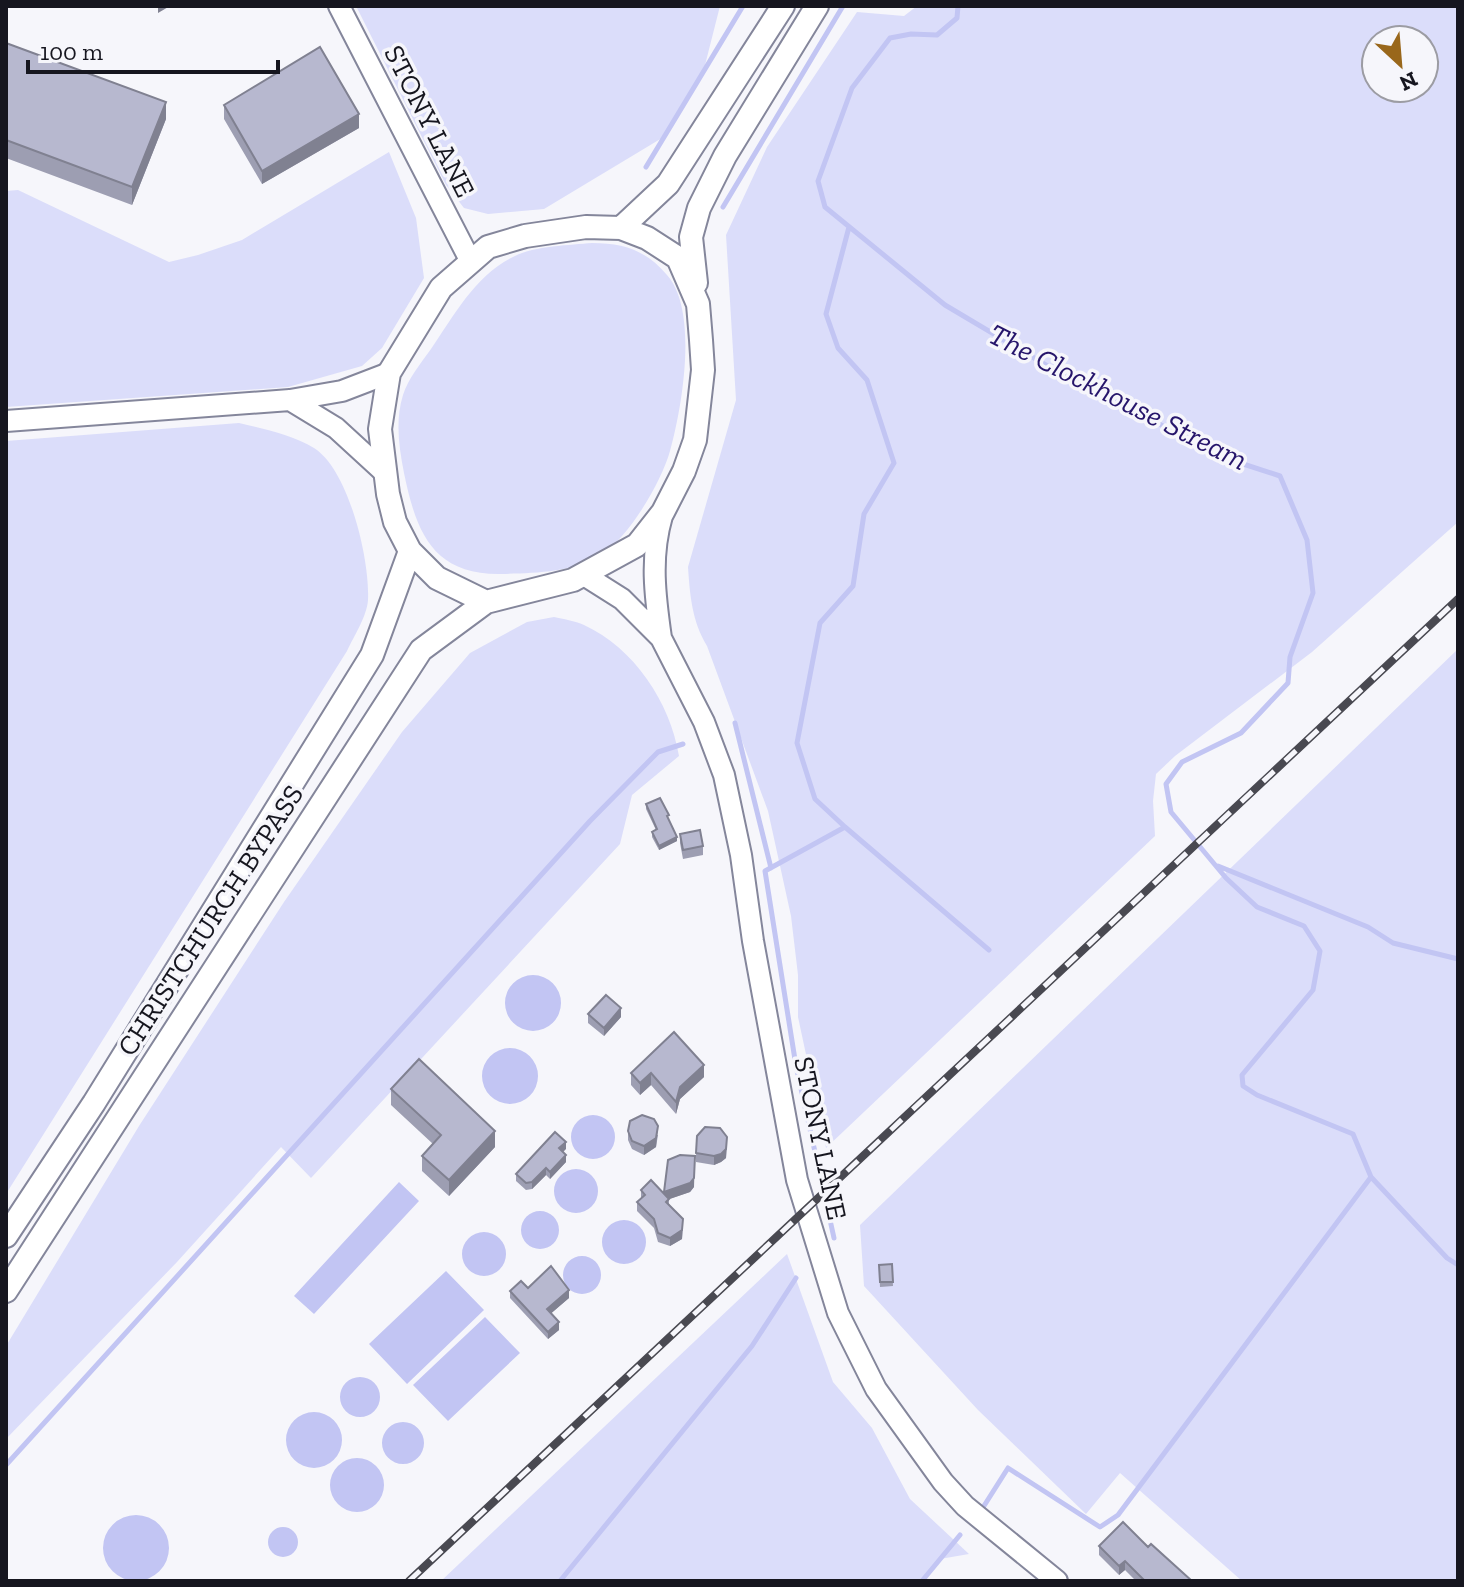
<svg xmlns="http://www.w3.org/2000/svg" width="1464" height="1587" viewBox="0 0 1464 1587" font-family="'Zilla Slab',serif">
	<rect width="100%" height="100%" fill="#f6f6fb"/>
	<path fill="#dbddfa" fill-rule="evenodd" d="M356 6H720L703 73 662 138 544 209 488 214 464 208 446 185Z
		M917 6H1458V522L1312 652 1175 756 1156 774 1153 801 1155 836 826 1148 798 1017V975L791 916 768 811 707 646C692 621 690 596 688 567L736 400 726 235 767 147 857 12 904 16ZM1376 40H1424V88H1376Z
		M389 152 416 218 424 278 382 348 362 366 288 387 6 407V191L18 190 169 262 198 255 242 240Z
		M592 243C623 243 646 250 667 275 699 311 682 408 670 451 661 483 629 537 601 555 573 573 532 573 501 574 432 575 416 531 404 473 399 447 395 421 403 395 408 379 421 363 431 349 455 314 476 274 515 256 534 246 571 245 592 243Z
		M239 423C264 429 293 435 314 448 349 470 370 560 368 600 367 616 354 636 347 651L6 1194V441Z
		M554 617C563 619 575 621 584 625 634 648 670 702 679 756L632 795 620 844 311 1178 281 1147 177 1262 6 1439V1346L139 1126 284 902 402 732 470 653 527 622Z
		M1458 649V1581H1242L1120 1473 1086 1514 978 1410 864 1286 860 1225Z
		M787 1254 833 1382 872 1428 910 1499 969 1554 940 1559 919 1581H441Z"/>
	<path fill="#c2c5f3" d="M505 1003a28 28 0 1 1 56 0a28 28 0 1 1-56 0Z
		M482 1076a28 28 0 1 1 56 0a28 28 0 1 1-56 0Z
		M571 1137a22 22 0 1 1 44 0a22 22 0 1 1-44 0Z
		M554 1191a22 22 0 1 1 44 0a22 22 0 1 1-44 0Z
		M399 1182 419 1201 314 1314 294 1296Z
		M521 1230a19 19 0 1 1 38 0a19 19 0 1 1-38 0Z
		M602 1242a22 22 0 1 1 44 0a22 22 0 1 1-44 0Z
		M462 1254a22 22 0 1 1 44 0a22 22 0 1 1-44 0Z
		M563 1275a19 19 0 1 1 38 0a19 19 0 1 1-38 0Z
		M446 1271 484 1310 407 1384 369 1344Z
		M485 1317 520 1353 448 1421 413 1385Z
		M340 1397a20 20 0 1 1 40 0a20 20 0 1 1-40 0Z
		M286 1440a28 28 0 1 1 56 0a28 28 0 1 1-56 0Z
		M382 1443a21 21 0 1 1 42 0a21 21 0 1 1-42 0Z
		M330 1485a27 27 0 1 1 54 0a27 27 0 1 1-54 0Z
		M103 1548a33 33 0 1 1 66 0a33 33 0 1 1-66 0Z
		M268 1542a15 15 0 1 1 30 0a15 15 0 1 1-30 0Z"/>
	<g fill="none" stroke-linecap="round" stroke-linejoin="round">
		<path stroke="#c2c5f3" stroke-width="5" d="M958 6 957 18 937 35 911 34 890 38 852 88 818 181 825 207 945 305 1071 380 1231 460 1280 476 1307 540 1313 593 1290 657 1288 683 1241 733 1182 762 1166 784 1171 812 1226 878 1257 907 1304 926 1320 951 1313 990 1242 1075 1243 1086 1257 1095 1353 1134 1371 1177 1447 1258 1458 1265
			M646 167 743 6
			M723 207 843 6
			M735 723 771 868
			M845 827 989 950
			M1218 866 1368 927 1393 943 1458 959
			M834 1238 796 1066 765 871 845 827 815 799 797 743 820 623 853 586 864 514 894 463 867 380 838 348 826 314 849 227
			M6 1465 590 821 658 752 683 744
			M982 1509 1008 1468 1100 1527 1118 1515 1371 1177
			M560 1581 752 1346 796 1278
			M922 1581 960 1535"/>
		<defs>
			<path id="secondary" d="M339 6 471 262
				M290 400 336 428 384 472
				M6 421 290 400 342 391 389 373
				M584 575 622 599 661 638 704 722 724 775 741 855 753 941 797 1180 838 1313 876 1389 943 1482 965 1506 1057 1581
				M661 638C655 596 650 557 662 516"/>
			<path id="primary" d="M621 228 668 184 783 6
				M696 283 691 237 699 208 725 156 817 6
				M6 1236 94 1103 372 655 410 551
				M6 1291 421 650 486 602 573 580 637 545 663 512 684 471 695 440 703 370 701 340 698 304 678 258 647 238 621 228 586 227 525 236 488 247 441 288 389 373 380 429 388 494 395 522 410 551 437 578 486 602"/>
		</defs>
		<use href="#secondary" stroke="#84869b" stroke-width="24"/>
		<use href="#primary" stroke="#84869b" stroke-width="26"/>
		<use href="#secondary" stroke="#fff" stroke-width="20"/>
		<use href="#primary" stroke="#fff" stroke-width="22"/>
		<defs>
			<path id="rail" d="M409 1581 1458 599"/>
		</defs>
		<use href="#rail" stroke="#494951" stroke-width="8"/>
		<use href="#rail" stroke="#f6f6fb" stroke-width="5" stroke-dasharray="15" stroke-linecap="butt"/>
	</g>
	<path fill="#9d9eb2" d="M6 43 166 119 132 205 6 158Z
		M224 105 359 128 262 184 224 119Z
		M646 804 669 820 677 841 659 850 652 837V832L656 830 646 809Z
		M680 834 703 846V855L683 859 680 843Z
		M588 1014 621 1017 604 1036 588 1023Z
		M674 1032 704 1077 680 1099 676 1114 651 1085 640 1095 631 1085V1073Z
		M391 1089 495 1147 449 1196 422 1171V1156L433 1144 391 1105Z
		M628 1131 658 1135 656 1147 644 1155 632 1149 628 1140Z
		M727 1146 726 1158 721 1162 714 1165 696 1162V1153Z
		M566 1149 563 1152 566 1162 550 1179 546 1175 532 1189 526 1190 516 1181V1174Z
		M694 1187 690 1192 669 1199V1204L683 1227 682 1239 670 1246 658 1242 654 1228 637 1211V1202L641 1199V1190L664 1194Z
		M892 1264 893 1286 880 1287 879 1265Z
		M528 1288 569 1298 551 1313 559 1330 548 1339 510 1298V1291Z
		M1099 1546 1148 1547 1192 1581H1136L1125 1570 1119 1575 1099 1555Z"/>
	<path fill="#808191" d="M158 6H170L158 13Z
		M166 102V119L132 205V187Z
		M359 114V128L262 184V171Z
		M677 837V841L659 850V846Z
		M621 1008V1017L604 1036V1028Z
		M704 1065V1077L680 1099 676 1114V1102L680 1087Z
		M651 1073V1085L640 1095V1083Z
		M658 1126 656 1147 644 1155V1146Z
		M495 1131V1147L449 1196V1180Z
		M727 1137 726 1158 721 1162 714 1165V1156Z
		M566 1142V1149L559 1155V1148Z
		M566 1155V1162L550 1179V1172Z
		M695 1156 694 1187 690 1192 664 1201V1192Z
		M546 1168V1175L532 1189V1182Z
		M683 1219 682 1239 670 1246V1238Z
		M569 1290V1298L547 1317V1309Z
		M559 1322V1330L548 1339V1332Z
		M1125 1561V1570L1119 1575V1566Z"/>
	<path fill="#b7b8cf" stroke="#808191" stroke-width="2" d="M6 43 166 102 132 187 6 140Z
		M320 47 359 114 262 171 224 105Z
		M660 798 669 815 667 816 677 837 659 846 652 832 657 829 646 804Z
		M700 830 703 846 683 850 680 834Z
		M606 995 621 1008 604 1028 588 1014Z
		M674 1032 704 1065 680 1087 676 1102 651 1073 640 1083 631 1073Z
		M419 1059 495 1131 449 1180 422 1156 441 1135 391 1089Z
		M642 1115 654 1119 658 1126 656 1138 644 1146 632 1141 628 1131 630 1121Z
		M705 1127 720 1128 727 1137 726 1149 721 1154 714 1156 696 1153 697 1136Z
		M555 1132 566 1142 559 1148 566 1155 550 1172 546 1168 532 1182 526 1183 516 1174Z
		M680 1155 695 1156 694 1178 690 1183 664 1192 668 1160Z
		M651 1180 669 1199 666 1202 683 1219 682 1230 670 1238 658 1233 654 1219 637 1202 645 1195 641 1190Z
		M892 1264 893 1282H880L879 1265Z
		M551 1266 569 1290 547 1309 559 1322 548 1332 510 1291 521 1281 528 1288Z
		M1123 1522 1148 1547 1151 1544 1192 1581H1145L1125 1561 1119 1566 1099 1546Z"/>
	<g text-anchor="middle" stroke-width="7" stroke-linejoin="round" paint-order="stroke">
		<g font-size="28" fill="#16161f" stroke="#f6f6fb">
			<text transform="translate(430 121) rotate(63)" y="10">STONY LANE</text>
			<text transform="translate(210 920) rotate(-57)" y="10">CHRISTCHURCH BYPASS</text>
			<text transform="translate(821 1138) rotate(78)" y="10">STONY LANE</text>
		</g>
		<g font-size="30" font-style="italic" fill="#26156b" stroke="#f6f6fb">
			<text transform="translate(1118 397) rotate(27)" y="10">The Clockhouse Stream</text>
		</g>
	</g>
	<rect width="1464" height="1587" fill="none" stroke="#16161f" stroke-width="16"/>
	<g transform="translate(1400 64) rotate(154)"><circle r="38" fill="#f6f6fb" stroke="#9c9ca3" stroke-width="2"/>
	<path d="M0-6L14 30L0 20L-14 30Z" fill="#99671b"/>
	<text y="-12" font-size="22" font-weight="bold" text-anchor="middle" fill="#16161f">N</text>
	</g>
	<path d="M28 60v12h250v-12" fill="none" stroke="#16161f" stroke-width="4"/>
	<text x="40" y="60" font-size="24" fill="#16161f" stroke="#f6f6fb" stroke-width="6" paint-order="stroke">100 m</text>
</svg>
